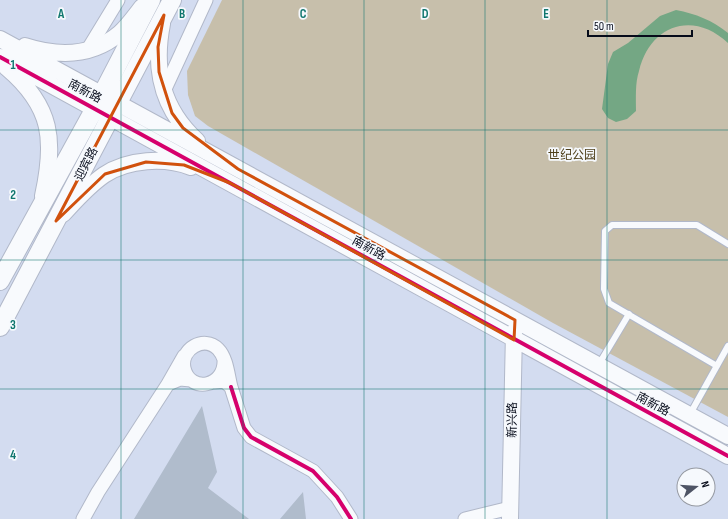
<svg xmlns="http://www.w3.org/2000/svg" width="728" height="519" viewBox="0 0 728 519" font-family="'Sofia Sans Condensed','Noto Sans SC',sans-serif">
	<rect width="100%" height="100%" fill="#d3dcf0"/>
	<path fill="#c7bfab" d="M222 0H728V417L553 323 208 126 195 116 188 95 187 71Z"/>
	<path fill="#74a784" d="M676 10C696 14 712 20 728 33V43C693 10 650 25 639 71 635 83 636 98 636 111L627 119 616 122 608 118 602 109 608 64 613 52 628 43 660 16Z"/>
	<path fill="#b0bccc" d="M202 406 217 472 208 488 249 519H134Z
		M303 492 306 519H280Z"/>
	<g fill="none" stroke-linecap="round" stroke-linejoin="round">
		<defs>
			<path id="service" d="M599 364 629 314
				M717 366 609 303 604 289 605 231 612 225H697L728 244
				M690 414 728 346"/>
			<path id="minor" d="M87 51 118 0
				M164 91 206 0
				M184 356 168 384 180 379 191 380
				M214 382 224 381 231 387C228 376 227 358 218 349 204 335 180 349 184 368 190 394 226 387 224 359
				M231 387 244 428 251 437 313 471 337 497 351 519
				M83 519 98 492 168 384
				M465 519 510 508"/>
			<path id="tertiary" d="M162 24C153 70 162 109 197 141
				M0 39 728 436
				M25 46C59 57 92 57 120 33 128 26 135 16 142 7
				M0 57 728 456
				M7 68C53 107 55 141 43 196
				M63 214C76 200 88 186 104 175 128 159 165 157 191 167
				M510 519 514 332"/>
			<path id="secondary" d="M0 281 95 108 151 0
				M0 327 172 0"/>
		</defs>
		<use href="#service" stroke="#b1b8c9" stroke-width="8"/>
		<use href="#minor" stroke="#b1b8c9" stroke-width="15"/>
		<use href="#tertiary" stroke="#b1b8c9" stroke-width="18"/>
		<use href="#secondary" stroke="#b1b8c9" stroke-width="20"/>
		<use href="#service" stroke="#f8fafd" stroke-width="6"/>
		<use href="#minor" stroke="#f8fafd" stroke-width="13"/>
		<use href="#tertiary" stroke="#f8fafd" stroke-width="16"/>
		<use href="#secondary" stroke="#f8fafd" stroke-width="18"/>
		<defs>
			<path id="cycleway" d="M0 57 728 456
				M231 387 244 428 251 437 313 471 337 497 351 519"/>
		</defs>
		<use href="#cycleway" stroke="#f6f9fd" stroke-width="6"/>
		<use href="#cycleway" stroke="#d6006c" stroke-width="4"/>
	</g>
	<path fill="none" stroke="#d1510d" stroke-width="3" stroke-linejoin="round" d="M164 15 158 47 159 72 172 113 183 128 238 169 515 320 514 340 230 183 184 165 146 162 105 174 56 221Z"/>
	<path fill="none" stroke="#0f766e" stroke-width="1" stroke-opacity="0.55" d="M121 0V519M243 0V519M364 0V519M485 0V519M607 0V519M0 130H728M0 260H728M0 389H728"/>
	<g text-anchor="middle" stroke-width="3.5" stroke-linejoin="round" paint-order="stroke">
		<g font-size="12" fill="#060b1a" stroke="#f6f9fd">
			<text transform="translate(85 91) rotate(28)" y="4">南新路</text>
			<text transform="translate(86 164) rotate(-63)" y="4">迎宾路</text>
			<text transform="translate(369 248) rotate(29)" y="4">南新路</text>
			<text transform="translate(653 404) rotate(28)" y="4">南新路</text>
			<text transform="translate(512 420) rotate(-89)" y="4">新兴路</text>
		</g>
		<g font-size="12" fill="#4f401b" stroke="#f6f9fd">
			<text x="572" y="159">世纪公园</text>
		</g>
	</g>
	<g font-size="13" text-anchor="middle" font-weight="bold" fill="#0f766e" stroke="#f6f9fd" stroke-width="3.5" stroke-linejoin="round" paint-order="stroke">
		<text x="61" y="18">A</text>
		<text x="182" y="18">B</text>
		<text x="303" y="18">C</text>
		<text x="425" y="18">D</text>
		<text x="546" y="18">E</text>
		<text x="13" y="69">1</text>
		<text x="13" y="199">2</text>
		<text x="13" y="329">3</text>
		<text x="13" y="459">4</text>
	</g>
	<g transform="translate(696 487) rotate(73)"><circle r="19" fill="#f6f9fd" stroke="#969aa2"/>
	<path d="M0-3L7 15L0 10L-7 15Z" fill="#4e5465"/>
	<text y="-6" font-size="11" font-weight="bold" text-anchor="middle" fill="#060b1a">N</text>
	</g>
	<path d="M588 30v6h104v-6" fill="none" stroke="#060b1a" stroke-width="2"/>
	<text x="594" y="30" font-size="12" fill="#060b1a" stroke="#f6f9fd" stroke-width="3" paint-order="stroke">50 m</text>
</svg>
